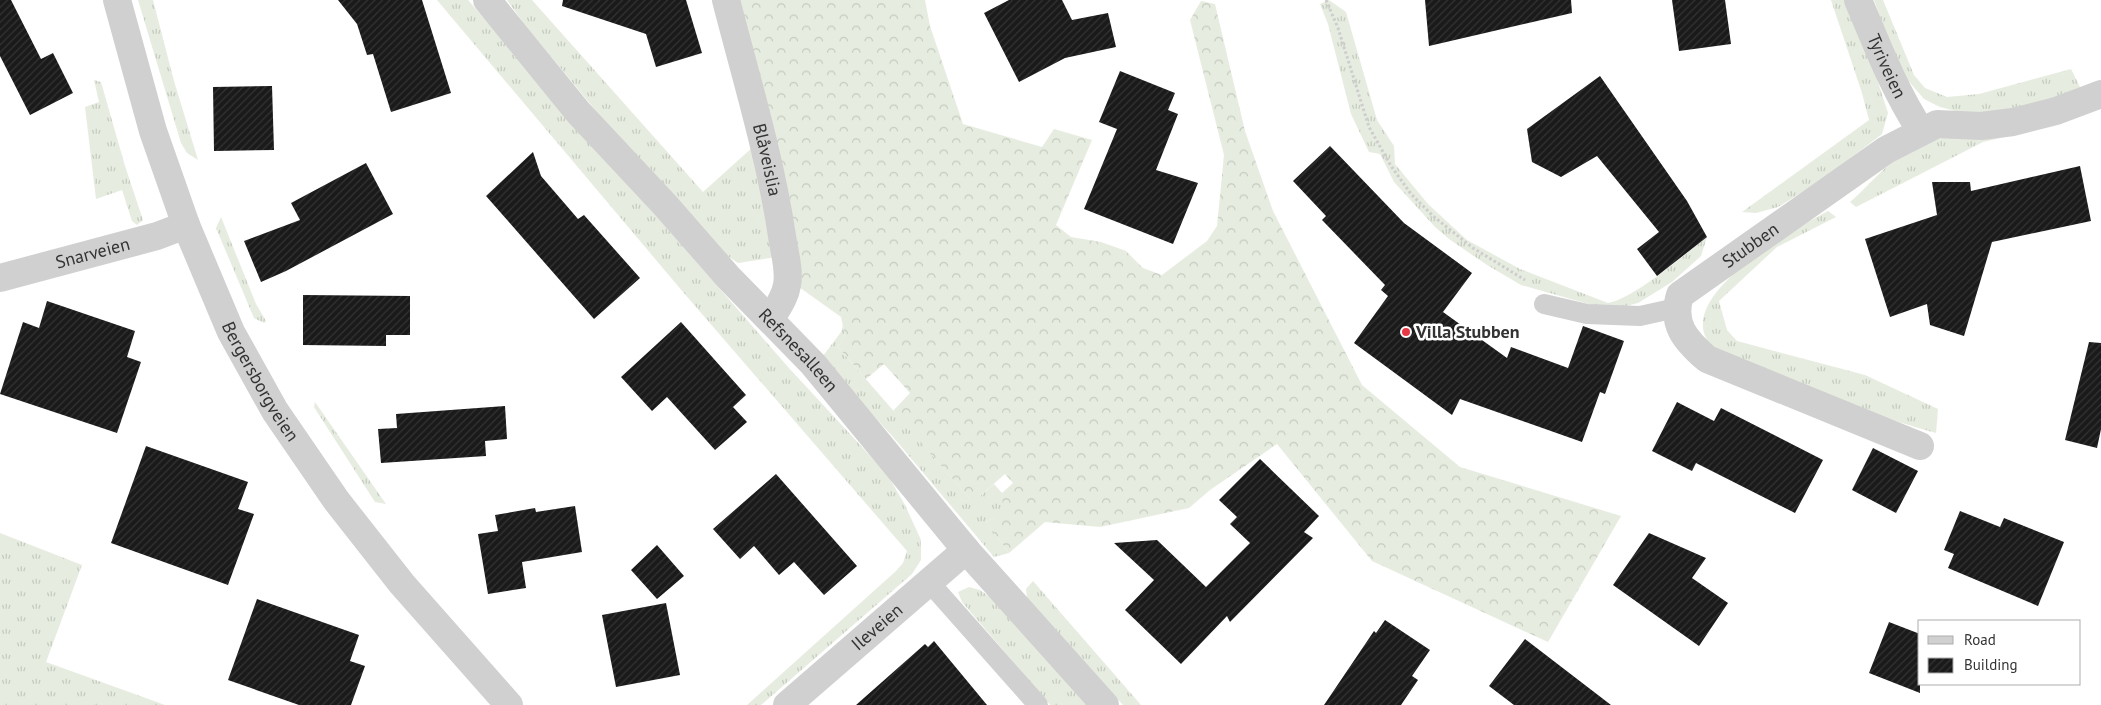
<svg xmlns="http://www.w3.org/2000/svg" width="2101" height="705" viewBox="0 0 2101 705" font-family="'PT Sans',sans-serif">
	<defs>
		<pattern id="grass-tufts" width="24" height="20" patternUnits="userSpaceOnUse" patternTransform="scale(1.25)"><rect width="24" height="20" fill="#e6ecdf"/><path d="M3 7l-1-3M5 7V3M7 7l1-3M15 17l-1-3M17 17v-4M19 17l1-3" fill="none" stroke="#c6cbc0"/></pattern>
		<pattern id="forest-crowns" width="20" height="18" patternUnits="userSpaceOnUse" patternTransform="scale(1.25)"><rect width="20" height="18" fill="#e6ecdf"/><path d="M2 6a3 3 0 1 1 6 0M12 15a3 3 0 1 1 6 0" fill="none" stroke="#c6cbc0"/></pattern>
		<pattern id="building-hatch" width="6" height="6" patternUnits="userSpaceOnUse" patternTransform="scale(1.25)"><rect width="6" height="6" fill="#1a1a1a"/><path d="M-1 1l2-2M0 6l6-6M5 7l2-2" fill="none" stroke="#333"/></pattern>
	</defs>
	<rect width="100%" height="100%" fill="#fff"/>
	<path fill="url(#grass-tufts)" d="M138 0H153L174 81 198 160 187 153 181 143Z
		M437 0H468L788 367 887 474 905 505 921 540V560L912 574 761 705H747L896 571 903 563 907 551 683 292Z
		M507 0H532L703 192 754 146 776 257 738 263 720 251 615 134 525 25Z
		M1329 0 1346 12 1377 120 1394 146 1395 164 1428 204 1467 240 1520 269 1608 303C1635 298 1684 255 1707 237L1701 256 1672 282 1638 303 1618 308 1592 305 1521 285 1487 265 1449 239 1435 227 1394 182 1380 154 1369 152 1351 114 1328 24 1320 4Z
		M1831 0H1847L1878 82 1888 113 1882 134 1822 180 1778 207 1756 213 1742 212 1869 120 1862 93Z
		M1874 0H1883L1914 75 1925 88 1947 97 1979 94 2071 69 2082 91 2026 110 1971 115 1940 107 1924 99 1899 70Z
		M94 80 101 82 125 166 143 220 137 225 132 221 122 190 96 199 85 107 99 102Z
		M2047 122 2056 125 1983 142 1856 207 1850 202C1869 186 1886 163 1908 151 1945 130 2005 128 2047 122Z
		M1828 211 1836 217 1777 247 1719 301 1727 330 1737 341 1865 375 1938 409 1936 433C1861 413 1790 381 1718 352 1658 304 1793 230 1828 211Z
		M221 217 256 304 266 321 264 323 254 318 216 228Z
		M843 325 845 335 838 347 970 499 980 496 994 484 1002 493 1004 517H995L986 522 1009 553 994 557 893 437 836 375 823 356 841 332Z
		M315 402 386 504 375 502 314 407Z
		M0 533 82 565 46 662 165 705H0Z
		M1033 581 1141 705H1123L1027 598 1026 589Z
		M969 587 980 590 997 602 1088 705H1050L962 602 958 592Z"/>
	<path fill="url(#forest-crowns)" d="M737 0H925L930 26 963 124 1042 147 1054 129 1092 140 1056 225 1071 237 1101 242 1126 251 1143 268 1162 275 1207 241 1217 226 1224 155 1190 20 1201 1 1215 4 1245 131 1273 211 1362 385 1460 467 1621 516 1548 642 1372 561 1277 444 1210 490 1189 508 1100 527 1045 522 1009 553 986 522 995 517 1003 516 1002 493 1013 483 1005 474 980 496 971 500 893 411 910 393 884 364 866 379 838 347 845 335 841 317 799 287Z"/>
	<path fill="url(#building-hatch)" d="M0 0H11L41 59 53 53 73 93 30 115 0 56Z
		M338 0H422L451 93 391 112 373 54 367 55 357 24Z
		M563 0H686L702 53 656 67 646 34 562 6Z
		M1009 0H1062L1072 20 1108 13 1116 47 1065 58 1019 82 984 13Z
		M1425 0H1571L1572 13 1429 46Z
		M1672 0H1725L1731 44 1679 51Z
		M1120 71 1175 93 1168 110 1178 114 1156 170 1198 183 1173 244 1084 209 1117 129 1099 122Z
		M1600 76 1687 201 1707 237 1657 276 1637 249 1659 232 1597 156 1561 177 1532 162 1527 129Z
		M272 86 274 150 214 151 213 87Z
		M1330 146 1404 223 1472 273 1443 312 1507 358 1511 347 1568 368 1583 326 1624 341 1605 394 1600 392 1582 442 1460 399 1452 415 1354 343 1388 296 1381 290 1385 285 1322 220 1326 216 1293 181Z
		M533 152 541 176 578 219 584 215 640 278 594 319 486 196Z
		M366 163 393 214 286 271 261 282 244 241 300 220 291 203Z
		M2080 166 2091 221 1992 242 1964 336 1930 325 1927 304 1890 317 1865 239 1937 215 1932 182H1970L1971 191Z
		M303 295 410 296V335H386V346L303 345Z
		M47 301 135 331 127 357 141 362 117 433 0 394 23 322 39 328Z
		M681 322 746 395 733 407 747 422 715 450 667 397 652 411 621 377Z
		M2089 342 2101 343V429L2097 448 2065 440Z
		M1677 402 1714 421 1721 408 1823 460 1795 513 1696 463 1692 471 1652 451Z
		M505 406 507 439 485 441 486 456 381 463 378 429 397 428 396 414Z
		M146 446 248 482 238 509 254 514 228 585 111 543Z
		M1873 448 1918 471 1896 513 1852 490Z
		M1260 459 1319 516 1304 532 1313 538 1230 622 1227 616 1181 664 1125 610 1154 580 1114 543 1157 540 1206 587 1250 543 1230 524 1237 517 1219 500Z
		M776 474 857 566 824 595 794 562 779 575 754 546 740 559 713 529Z
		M575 506 582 552 522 562 526 588 488 594 478 534 498 531 495 515 535 508 536 512Z
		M1960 511 2000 527 2004 518 2064 542 2038 606 1948 568 1954 554 1944 550Z
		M1649 533 1706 558 1692 578 1728 603 1699 646 1613 585Z
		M657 545 684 576 657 599 631 570Z
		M257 599 359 635 350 661 365 666 351 705H299L228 680Z
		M666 603 680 675 616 687 602 615Z
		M1385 620 1430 650 1412 676 1418 680 1401 705H1324L1374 631 1376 633Z
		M1889 622 1920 634V693L1869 673Z
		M1525 639 1611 705H1514L1489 686Z
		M934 641 987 705H856L925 644 928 647Z"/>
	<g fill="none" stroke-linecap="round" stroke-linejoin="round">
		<path stroke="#cdcdcd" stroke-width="3" stroke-dasharray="2.5 2.5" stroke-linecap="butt" d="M1326 0 1338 28 1369 127 1391 166 1411 194 1433 216 1473 248 1525 280"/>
		<path stroke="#d0d0d0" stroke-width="20" d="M1544 304 1587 314 1640 316 1676 308
			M930 583 1038 705"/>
		<g stroke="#d0d0d0" stroke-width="28">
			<path id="s1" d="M487 0 578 112 665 205 728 277 813 364 966 550 1105 705"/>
			<path id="s2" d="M726 0C746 78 770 156 782 236 784 251 790 270 787 285 785 298 777 308 771 319"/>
			<path id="s3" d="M1858 0C1877 45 1894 90 1921 131"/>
			<path id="s4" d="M0 278 157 236 186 225"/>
			<path id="s5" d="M1920 446 1707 359C1685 340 1671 324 1680 295L1886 150 1937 124 1981 126 2013 122 2056 111 2101 94"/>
			<path id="s6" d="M787 705 966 550"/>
		</g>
		<path stroke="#d0d0d0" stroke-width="28" id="s7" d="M117 0 153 131 186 225 231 332 275 411 336 500 402 584 509 705"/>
	</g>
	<circle fill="#e63946" stroke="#fff" stroke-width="2" cx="1406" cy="332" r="5"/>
	<g text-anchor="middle" stroke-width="5" stroke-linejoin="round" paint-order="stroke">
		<g font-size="18" fill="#333" stroke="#fff">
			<text dy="6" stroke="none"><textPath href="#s3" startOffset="72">Tyriveien</textPath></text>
			<text dy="6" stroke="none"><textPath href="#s2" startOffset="165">Blåveislia</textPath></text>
			<text dy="6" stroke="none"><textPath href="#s5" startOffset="391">Stubben</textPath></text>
			<text dy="6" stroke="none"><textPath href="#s4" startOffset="96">Snarveien</textPath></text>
			<text dy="6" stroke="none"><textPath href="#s1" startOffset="469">Refsnesalleen</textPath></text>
			<text dy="6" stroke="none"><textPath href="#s7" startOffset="409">Bergersborgveien</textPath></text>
			<text dy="6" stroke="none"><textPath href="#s6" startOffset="119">Ileveien</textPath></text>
		</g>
		<g font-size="18" font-weight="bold" fill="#333" stroke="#fff" text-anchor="start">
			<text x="1416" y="338">Villa Stubben</text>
		</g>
	</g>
	<rect x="1918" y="620" width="162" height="65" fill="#ffffff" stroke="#adadad"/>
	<rect x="1928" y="636" width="25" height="8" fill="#d0d0d0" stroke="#adadad"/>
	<text x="1964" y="645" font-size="15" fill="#333333">Road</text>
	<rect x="1928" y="658" width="25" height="15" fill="url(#building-hatch)" stroke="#adadad"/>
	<text x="1964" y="670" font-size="15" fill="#333333">Building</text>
</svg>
